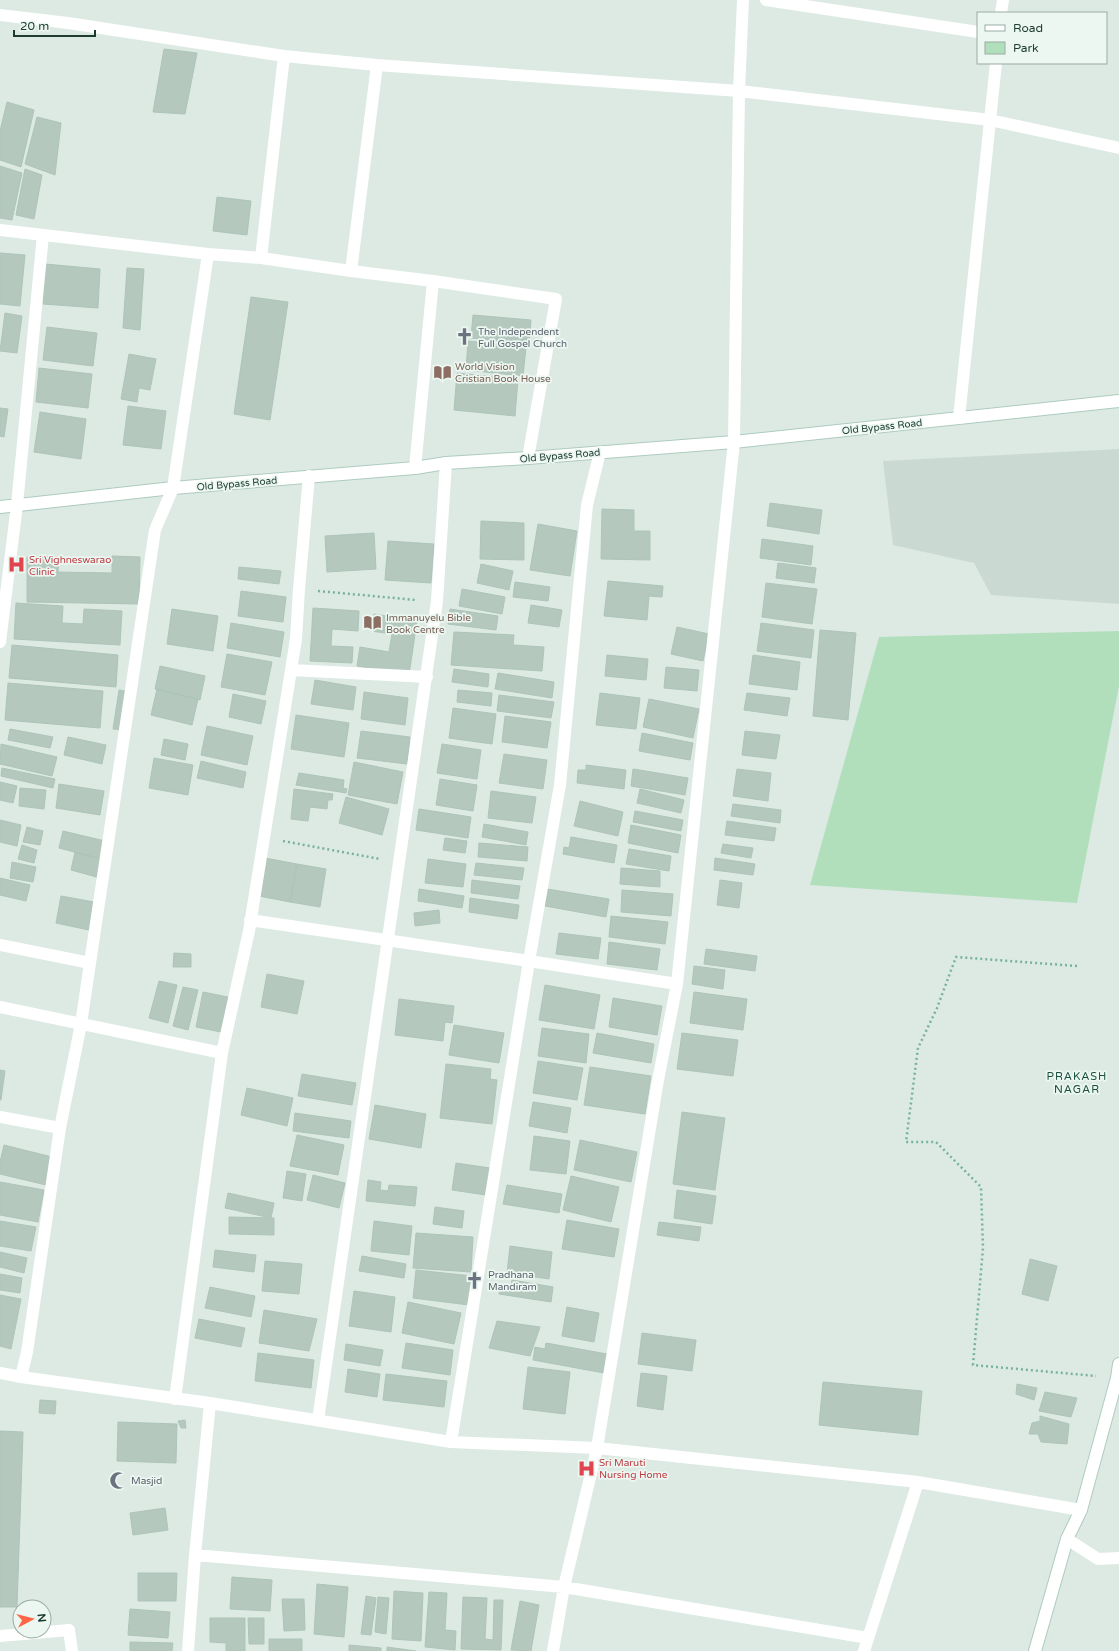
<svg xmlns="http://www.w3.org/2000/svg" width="1119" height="1651" viewBox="0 0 1119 1651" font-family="'Varela Round',sans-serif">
	<rect width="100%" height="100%" fill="#dceae3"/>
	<path fill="#cadad2" d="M1119 449V604L991 595 974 563 893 545 883 461Z"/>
	<path fill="#b1dfbb" d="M1119 631V686L1077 903 810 885 879 637Z"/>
	<path fill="#b4c8be" stroke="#aec4b9" d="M164 49 197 53 185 114 153 112Z
		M7 102 34 110 21 167 0 160V131Z
		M37 117 61 123 55 175 25 164Z
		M0 166 22 173 12 220 0 218Z
		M25 169 42 175 34 219 16 215Z
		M217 197 251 201 247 235 213 231Z
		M0 253 25 255 20 306 0 304Z
		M45 264 100 269 98 308 43 304Z
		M127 268 144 269 140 330 123 328Z
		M251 297 288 302 270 420 234 414Z
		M5 313 22 316 17 353 0 351Z
		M473 315 531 320 529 344 471 338Z
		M47 327 97 333 93 366 43 360Z
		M468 341 526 347 523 376 466 370Z
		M129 354 156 359 150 390 139 388 137 402 121 399Z
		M39 368 92 374 88 408 36 402Z
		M457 373 518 379 515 416 454 410Z
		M128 406 166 411 161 449 123 445Z
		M0 408 8 409 4 437 0 436Z
		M40 412 86 419 81 459 34 452Z
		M770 503 822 510 819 534 767 526Z
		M602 509 634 510V531H650V560L601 559Z
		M481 521 524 523V560L480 559Z
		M538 524 577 531 570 576 530 570Z
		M374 533 376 569 327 572 325 536Z
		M762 539 813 546 811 565 760 558Z
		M388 541 434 544 431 583 385 580Z
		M112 556 140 557 139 604 27 602V557H59L58 572 112 573Z
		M778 563 816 568 814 583 776 578Z
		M481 564 513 571 509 590 477 583Z
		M239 567 281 571 279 584 238 579Z
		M608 581 663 586 662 597 649 596 647 620 604 616Z
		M515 582 550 587 548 601 513 597Z
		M766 583 817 589 812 624 762 617Z
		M462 589 505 597 502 614 459 606Z
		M241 591 286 597 283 622 238 616Z
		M16 603 63 606 62 623 83 624 84 609 122 611 120 645 14 639Z
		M531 605 562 610 559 627 528 623Z
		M313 608 359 611 358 631 332 629 331 646 353 647 352 663 310 661Z
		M172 609 218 616 213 651 167 644Z
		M450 609 498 616 496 630 448 624Z
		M374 614 417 621 409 675 357 666 360 647 389 652 392 634 371 631Z
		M231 623 284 632 280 657 227 648Z
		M761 623 814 630 811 658 757 651Z
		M677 627 709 634 703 661 671 654Z
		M820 630 856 633 848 720 813 716Z
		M454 632 514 635 513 645 544 647 542 671 451 665Z
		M12 645 118 655 116 687 9 678Z
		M227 654 272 662 265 695 221 687Z
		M607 655 648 659 646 680 605 676Z
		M753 655 800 662 797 690 749 684Z
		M160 666 205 676 200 700 155 689Z
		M666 667 699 670 697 691 664 688Z
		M454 669 489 674 488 687 452 682Z
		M498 673 554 682 552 698 495 689Z
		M315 680 356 687 353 710 311 704Z
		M8 683 103 691 100 728 5 720Z
		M157 689 198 699 192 725 151 715Z
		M119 690 132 692 126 730 113 729Z
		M458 690 492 693 491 706 457 702Z
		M364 692 408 698 405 725 361 719Z
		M600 693 640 698 636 729 596 725Z
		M747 693 790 698 787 716 744 710Z
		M233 694 266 701 261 724 229 717Z
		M499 695 554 702 551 718 497 711Z
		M649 699 699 709 693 738 643 727Z
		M453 708 496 714 492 744 449 738Z
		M296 715 349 723 344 757 291 749Z
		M505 716 551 722 547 748 502 742Z
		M207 726 253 736 247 765 201 755Z
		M10 729 53 737 50 748 8 740Z
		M361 731 410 737 407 764 357 758Z
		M745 731 780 735 776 759 742 755Z
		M642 733 693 743 690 760 639 751Z
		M68 737 106 745 102 764 64 755Z
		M164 739 188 744 185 760 161 755Z
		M1 744 57 757 52 776 0 764Z
		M442 744 481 750 477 779 437 773Z
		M504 754 547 760 543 789 499 783Z
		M154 758 193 765 188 795 149 788Z
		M201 761 246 772 243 788 197 778Z
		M354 762 403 772 397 804 348 795Z
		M586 765 626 770 624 789 577 783 578 770H586Z
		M2 768 55 779 53 788 1 776Z
		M633 769 688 778 685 795 631 786Z
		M737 769 771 773 768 801 733 796Z
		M299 773 344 780 343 788 347 789 346 793 296 785Z
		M440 779 477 785 473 811 436 805Z
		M0 782 17 786 13 803 0 800Z
		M59 784 104 791 100 815 56 808Z
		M20 788 46 790 44 809 19 806Z
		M294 789 333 794 332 800H328L327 809 310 807 308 821 291 819Z
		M640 789 684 800 681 813 637 803Z
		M491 791 536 797 532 823 488 818Z
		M346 797 389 809 382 835 339 823Z
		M580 801 623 812 618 836 574 826Z
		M733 804 781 810 780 823 731 816Z
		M419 809 471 817 468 838 416 830Z
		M635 811 683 820 681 831 633 822Z
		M0 820 21 825 17 846 0 842Z
		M727 821 776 828 774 841 725 835Z
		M484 824 528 832 526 845 482 837Z
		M631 825 681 835 678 853 628 843Z
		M27 827 43 831 40 845 23 842Z
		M63 831 105 841 101 859 59 848Z
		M571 837 617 845 614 863 563 854 564 847 569 848Z
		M445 838 467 841 465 853 443 850Z
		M479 843 528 847 527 861 478 857Z
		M723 844 753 848 751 858 721 853Z
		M22 845 37 850 34 863 18 859Z
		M629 849 671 856 669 871 626 864Z
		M75 852 109 861 104 879 71 870Z
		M265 858 297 864 290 902 259 896Z
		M715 858 755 864 753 875 714 870Z
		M428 859 466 864 463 887 425 883Z
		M12 862 36 867 33 882 10 878Z
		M476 863 524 868 522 880 474 875Z
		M297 864 326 869 320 907 290 902Z
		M621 868 660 871V887L620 884Z
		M0 878 30 885 26 901 0 895Z
		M472 880 520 886 518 899 471 893Z
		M720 880 742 883 739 908 717 905Z
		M419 889 464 896 462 908 418 901Z
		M547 889 609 899 606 917 545 906Z
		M622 890 673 894 671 916 621 912Z
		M61 896 94 902 89 930 56 923Z
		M470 898 519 905 517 919 469 912Z
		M439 910 440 923 415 926 414 913Z
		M611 916 668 922 665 944 609 937Z
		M559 933 601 938 598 959 556 954Z
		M609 942 660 949 657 970 607 964Z
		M706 949 757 956 755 971 704 964Z
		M174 953 191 954V967H173Z
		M694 966 725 970 723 989 692 984Z
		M267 974 304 981 297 1014 261 1007Z
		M159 981 177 985 168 1023 149 1018Z
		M545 985 600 995 594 1029 539 1020Z
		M183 987 198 990 188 1030 173 1026Z
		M203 992 228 997 221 1032 196 1027Z
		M694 992 747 999 743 1030 690 1023Z
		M613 998 662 1006 657 1035 609 1027Z
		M399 999 454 1006 452 1023 445 1022 443 1041 395 1035Z
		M454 1025 504 1033 499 1063 449 1055Z
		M542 1028 589 1034 586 1063 538 1056Z
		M597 1033 654 1044 651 1063 593 1053Z
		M682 1033 738 1040 733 1076 677 1069Z
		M538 1061 583 1068 577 1100 533 1093Z
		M446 1064 491 1069 490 1079 497 1080 492 1124 440 1118Z
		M590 1067 651 1076 645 1114 584 1105Z
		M0 1070 5 1071 1 1100H0Z
		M302 1074 356 1083 352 1105 298 1096Z
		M247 1088 293 1098 287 1126 241 1115Z
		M533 1102 571 1108 567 1133 529 1126Z
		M375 1105 426 1114 421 1148 369 1139Z
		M682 1112 725 1118 715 1190 673 1184Z
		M295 1113 351 1121 349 1138 293 1131Z
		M297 1135 344 1145 338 1175 290 1166Z
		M534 1136 570 1141 566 1174 530 1170Z
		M580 1140 637 1152 631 1182 574 1170Z
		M4 1145 52 1157 46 1185 0 1174V1162Z
		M456 1163 490 1168 486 1195 452 1190Z
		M287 1171 306 1174 302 1201 283 1198Z
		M313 1175 345 1183 339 1208 307 1200Z
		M571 1176 619 1187 611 1222 563 1210Z
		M368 1180 381 1182 380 1190 388 1191 389 1185 417 1187 415 1206 366 1201Z
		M0 1182 44 1190 38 1222 0 1215Z
		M507 1185 562 1194 559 1213 503 1204Z
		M677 1190 716 1196 712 1224 674 1218Z
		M228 1193 274 1203 271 1218 225 1208Z
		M435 1207 464 1211 462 1228 433 1224Z
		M229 1217 274 1218V1235L229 1234Z
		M567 1220 619 1229 614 1257 562 1249Z
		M0 1221 36 1227 31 1251 0 1246Z
		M374 1221 412 1226 409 1255 371 1251Z
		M659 1222 701 1227 699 1241 657 1235Z
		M416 1233 473 1237 471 1272 413 1268Z
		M510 1246 552 1252 549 1279 507 1273Z
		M215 1250 256 1255 254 1272 213 1267Z
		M0 1252 27 1258 24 1273 0 1267Z
		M362 1256 406 1264 404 1278 359 1271Z
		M1030 1259 1057 1266 1048 1301 1022 1294Z
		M265 1261 302 1264 299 1294 262 1291Z
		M416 1270 472 1276 469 1305 413 1298Z
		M0 1274 22 1278 20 1293 0 1290Z
		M512 1280 553 1287 551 1302 499 1294 500 1285 511 1287Z
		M210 1287 255 1296 251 1317 205 1308Z
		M354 1291 395 1297 391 1332 349 1326Z
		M0 1295 21 1299 11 1349 0 1346Z
		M408 1302 461 1313 454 1344 402 1333Z
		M567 1307 599 1313 594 1342 562 1336Z
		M264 1310 317 1319 309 1351 259 1343Z
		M199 1319 245 1328 241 1347 195 1338Z
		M497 1321 540 1327 530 1356 489 1348Z
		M642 1333 696 1340 692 1371 638 1364Z
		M406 1343 453 1350 450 1375 402 1368Z
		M546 1343 607 1354 604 1373 533 1360 535 1347 545 1349Z
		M346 1344 383 1350 380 1366 344 1360Z
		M258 1353 314 1360 311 1388 255 1381Z
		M528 1367 570 1372 565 1414 523 1409Z
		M348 1369 380 1374 377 1397 345 1392Z
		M641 1373 667 1376 663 1410 637 1406Z
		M386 1374 447 1381 444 1407 383 1400Z
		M823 1382 922 1391 918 1435 819 1425Z
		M1017 1384 1037 1388 1034 1400 1016 1394Z
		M1045 1392 1077 1398 1071 1417 1039 1411Z
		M40 1400 56 1401 55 1414 39 1413Z
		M1040 1416 1069 1424 1067 1444 1041 1442 1038 1434H1029L1032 1423 1040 1421Z
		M185 1420 186 1428H181L178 1421Z
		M118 1422 177 1424 176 1463 117 1461Z
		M0 1431 23 1432 17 1607H0Z
		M165 1508 168 1530 133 1535 130 1513Z
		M138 1573H177L176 1601H138Z
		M232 1577 272 1580 270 1611 230 1609Z
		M317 1584 348 1587 344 1637 314 1634Z
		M394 1591 423 1593 421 1641 392 1639Z
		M429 1592 447 1593 445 1630 456 1631 455 1650 425 1647Z
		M366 1596 376 1598 371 1635 361 1634Z
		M378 1597 389 1598 386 1634 375 1632Z
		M463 1597 487 1598 485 1639 493 1640 494 1600H503L501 1650 461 1649Z
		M282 1599H304L305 1630 284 1631Z
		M520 1601 539 1605 531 1651 511 1650Z
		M130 1609 170 1612 168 1638 128 1635Z
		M210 1618H245V1651H226V1643L210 1642Z
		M248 1618H264V1644H249Z
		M269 1639H302V1651H269Z
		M130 1642 173 1643 172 1651H130Z
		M349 1645 381 1648V1651H349Z
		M387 1647 416 1651H387Z"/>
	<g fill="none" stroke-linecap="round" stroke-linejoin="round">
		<defs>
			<path id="secondary" d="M0 507 173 488 415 468 446 463 528 458 734 442 1119 401
				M1035 1651 1067 1539 1081 1510 1117 1378 1119 1364"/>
		</defs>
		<use href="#secondary" stroke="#aecbbf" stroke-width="14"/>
		<path stroke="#78b29c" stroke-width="2.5" stroke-dasharray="2 3" stroke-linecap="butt" d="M318 591 416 600
			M283 841 380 859
			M1077 966 956 957 937 1008 918 1048 906 1142H936L981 1187 983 1248 973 1365 1096 1376"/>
		<path stroke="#fff" stroke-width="12" d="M766 0 978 32
			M1001 13 1003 0
			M0 15 68 23 284 56 377 65 739 91 990 120 1119 148
			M0 230 208 254 261 258 351 271 433 281 556 299 528 458
			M261 258 284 56
			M351 271 377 65
			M959 418 996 63
			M415 468 433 281
			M0 642 17 505 43 235
			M291 670 427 677
			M250 920 529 961 677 984
			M0 945 90 963
			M0 1007 222 1053
			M0 1117 60 1128
			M0 1373 21 1377 210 1403 451 1442 597 1448 918 1482 1081 1510
			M21 1377 27 1352 60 1128 81 1024 90 963 155 530 173 488 208 254
			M175 1399 222 1053 249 931 296 639 299 589 309 476
			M318 1420 437 601 446 463
			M451 1442 529 961 560 785 587 505 600 452
			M1067 1539 1098 1559 1119 1558
			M195 1555 564 1587 868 1638
			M0 1636 69 1630 72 1651
			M188 1651 195 1555 210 1403
			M553 1651 564 1587 597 1448 658 1080 677 984 734 442 739 91 743 0
			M864 1651 918 1482"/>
		<use href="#secondary" stroke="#fff" stroke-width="12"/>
	</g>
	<defs>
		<symbol id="church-bare" viewBox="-9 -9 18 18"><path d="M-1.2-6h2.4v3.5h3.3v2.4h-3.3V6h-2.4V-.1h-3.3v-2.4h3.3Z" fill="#6b7280" stroke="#ecf7f1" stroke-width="2.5" paint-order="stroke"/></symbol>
		<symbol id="library-bare" viewBox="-9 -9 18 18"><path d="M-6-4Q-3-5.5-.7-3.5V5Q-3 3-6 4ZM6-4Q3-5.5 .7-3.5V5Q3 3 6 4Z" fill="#8d6e63" stroke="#ecf7f1" stroke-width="2.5" paint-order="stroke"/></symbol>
		<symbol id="hospital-bare" viewBox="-9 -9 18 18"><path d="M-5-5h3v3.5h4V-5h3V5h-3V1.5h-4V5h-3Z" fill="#e0444e" stroke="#ecf7f1" stroke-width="2.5" paint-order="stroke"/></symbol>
		<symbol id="mosque-bare" viewBox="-9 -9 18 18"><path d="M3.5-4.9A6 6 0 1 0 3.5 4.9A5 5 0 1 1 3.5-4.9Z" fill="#6b7280" stroke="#ecf7f1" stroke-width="2.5" paint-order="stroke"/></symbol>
	</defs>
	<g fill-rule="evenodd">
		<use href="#church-bare" x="452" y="324" width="25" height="25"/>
		<use href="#library-bare" x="430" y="360" width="25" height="25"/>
		<use href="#hospital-bare" x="4" y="552" width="25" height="25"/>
		<use href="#library-bare" x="360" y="610" width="25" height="25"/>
		<use href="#church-bare" x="462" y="1268" width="25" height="25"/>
		<use href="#hospital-bare" x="574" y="1456" width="25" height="25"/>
		<use href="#mosque-bare" x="106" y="1468" width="25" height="25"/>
	</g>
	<g text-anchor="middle" stroke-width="3.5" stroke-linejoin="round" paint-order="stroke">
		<g font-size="10" fill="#5b616d" stroke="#ecf7f1" text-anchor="start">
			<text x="478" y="335">The Independent<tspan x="478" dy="12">Full Gospel Church</tspan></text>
			<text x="488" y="1278">Pradhana<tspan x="488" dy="12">Mandiram</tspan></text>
			<text x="131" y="1484">Masjid</text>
		</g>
		<g font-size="10" fill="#785e54" stroke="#ecf7f1" text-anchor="start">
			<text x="455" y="370">World Vision<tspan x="455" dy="12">Cristian Book House</tspan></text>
			<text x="386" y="621">Immanuyelu Bible<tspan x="386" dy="12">Book Centre</tspan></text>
		</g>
		<g font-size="10" fill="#1c3b31" stroke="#ecf7f1">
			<text transform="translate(882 426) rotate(-6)" y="4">Old Bypass Road</text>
			<text transform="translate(560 455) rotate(-5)" y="4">Old Bypass Road</text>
			<text transform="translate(237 483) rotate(-5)" y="4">Old Bypass Road</text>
		</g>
		<g font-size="10" fill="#be3a42" stroke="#ecf7f1" text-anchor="start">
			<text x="29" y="563">Sri Vighneswarao<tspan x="29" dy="12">Clinic</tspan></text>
			<text x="599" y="1466">Sri Maruti<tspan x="599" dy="12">Nursing Home</tspan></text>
		</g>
		<g font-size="11" letter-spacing="1" fill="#174e3d" stroke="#ecf7f1">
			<text x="1077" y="1080">PRAKASH<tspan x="1077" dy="13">NAGAR</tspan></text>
		</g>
	</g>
	<rect x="977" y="12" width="130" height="52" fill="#ecf7f1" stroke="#99aca4"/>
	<rect x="985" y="25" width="20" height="6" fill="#ffffff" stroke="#99aca4"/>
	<text x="1013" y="32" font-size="12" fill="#1c3b31">Road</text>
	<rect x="985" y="42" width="20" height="12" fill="#b1dfbb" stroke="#99aca4"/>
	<text x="1013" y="52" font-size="12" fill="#1c3b31">Park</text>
	<g transform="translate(32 1619) rotate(83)"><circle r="19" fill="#ecf7f1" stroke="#99aca4"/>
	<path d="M0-3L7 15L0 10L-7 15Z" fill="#ff6645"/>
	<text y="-6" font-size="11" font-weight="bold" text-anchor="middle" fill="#1c3b31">N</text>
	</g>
	<path d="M14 30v6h81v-6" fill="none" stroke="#1c3b31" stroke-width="2"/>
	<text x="20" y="30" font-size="12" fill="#1c3b31" stroke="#ecf7f1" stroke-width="3" paint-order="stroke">20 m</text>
</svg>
